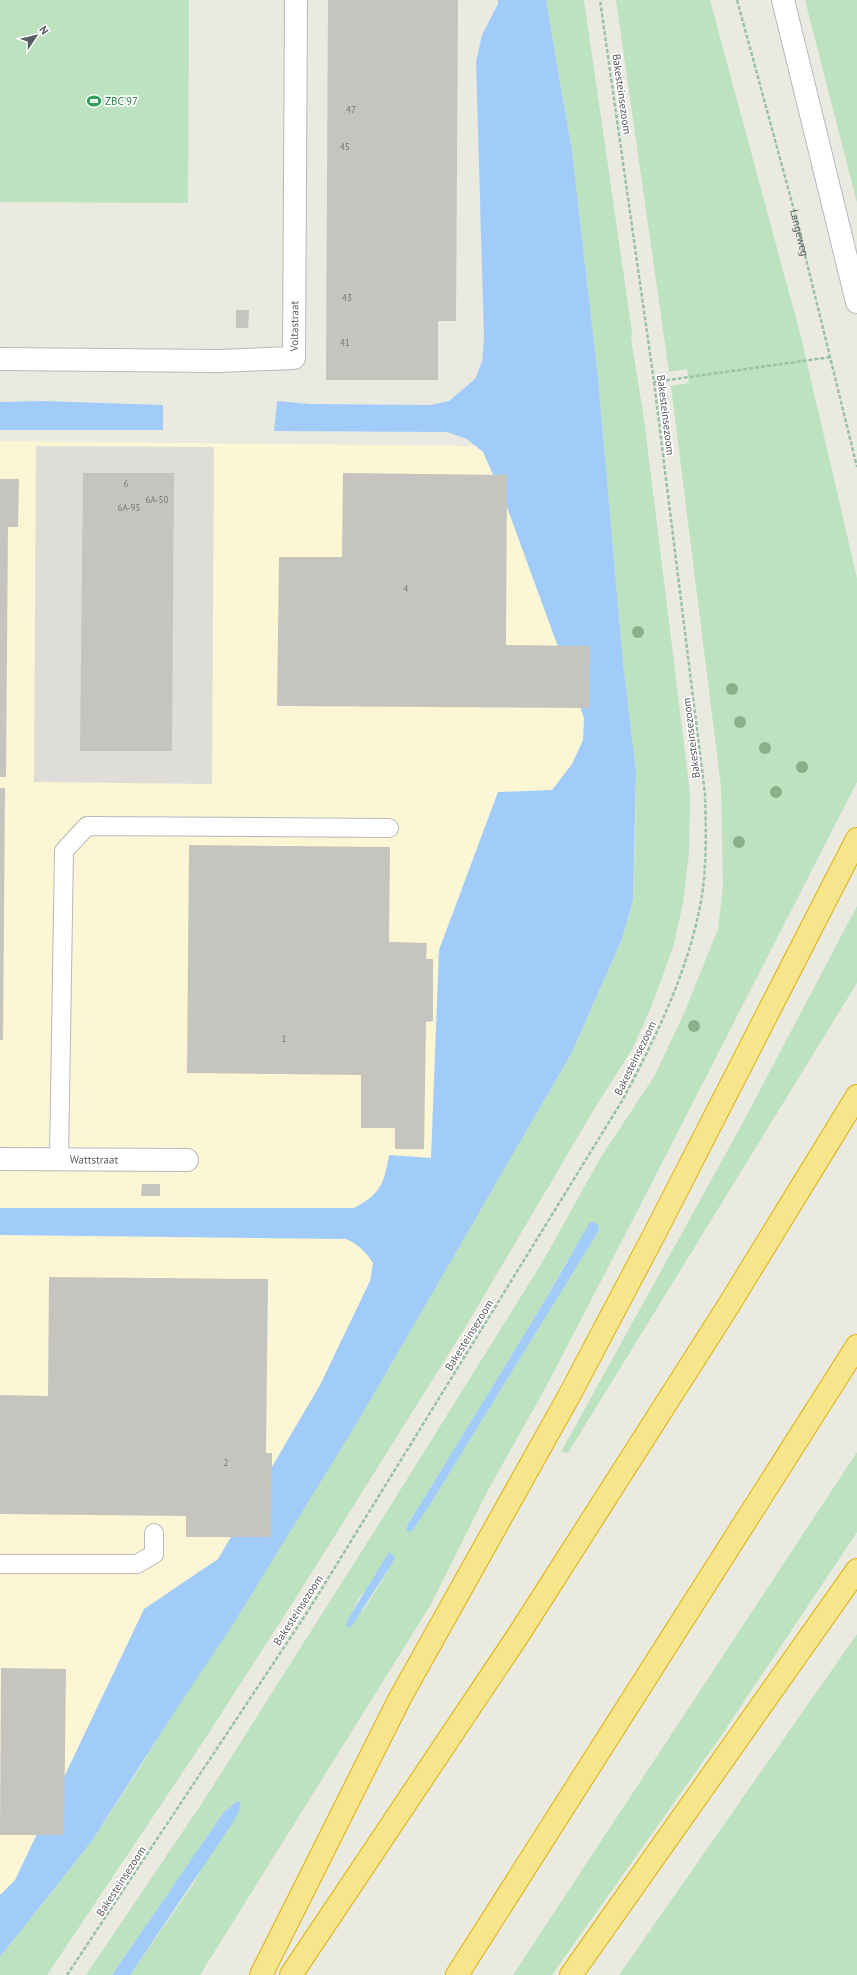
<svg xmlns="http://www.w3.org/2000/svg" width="857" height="1975" viewBox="0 0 857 1975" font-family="'PT Sans',sans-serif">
	<rect width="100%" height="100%" fill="#ebeae0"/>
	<path fill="#fcf6d5" d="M0 441 553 447 607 788 538 1052 0 1938Z"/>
	<path fill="#dfddd8" d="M36 446 214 447 212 784 34 782Z"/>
	<path fill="#bde2c0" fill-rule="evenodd" d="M0 0H189L188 203 0 202Z
		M546 0H584L632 332 631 338 644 419 690 793 689 853 683 903 674 944 654 1000 633 1048 596 1106 465 1328 304 1585 203 1742 47 1975H0V1957L91 1842 137 1772 531 1123 571 1054 622 939 633 900 635 844 636 771 623 663 598 377 572 151Z
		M616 0H710L801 337 857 578V782L642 1202 547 1385 487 1492 430 1606 200 1975H130L194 1883 237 1801 223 1813 112 1975H86L204 1800 384 1516 543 1261 601 1157 655 1075 685 1011 718 929 723 886 721 786 671 386 689 383 687 369 669 372ZM598 1225 599 1230 595 1237 431 1503 413 1530H406L407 1526 541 1307 564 1266 578 1244ZM389 1552 393 1562 365 1608 346 1625 359 1598 371 1584Z
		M805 0H857V203Z
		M857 906V983L568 1453 561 1452 741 1126Z
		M857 1452V1532L719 1739 552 1975H513Z
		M857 1634V1975H619Z"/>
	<path fill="#a1ccfa" d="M498 0H546L572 151 598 377 623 663 636 771 633 900 622 939 571 1054 358 1421 232 1626 179 1705 91 1842 0 1957V1895L15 1880 144 1609 218 1559 320 1385 370 1281 373 1263C365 1251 359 1245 346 1239L0 1235V1208H354C381 1194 384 1183 389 1155L431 1158 439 950 498 792 552 790 572 764 583 740 584 718 504 499 483 452 467 439 447 432 274 431 277 401 310 404 430 405 449 401 475 379 482 362 484 337 476 62 482 35 498 4Z
		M42 401 163 405V430H0V402Z
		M590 1222H594L598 1225 599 1230 595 1237 431 1503 413 1530 409 1532 406 1530 407 1526 541 1307Z
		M389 1552 395 1557 393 1562 351 1627 348 1628 346 1625 348 1619Z
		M237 1801 241 1802 239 1811 232 1824 130 1975H112L223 1813Z"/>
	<path fill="#c6c4be" d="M328 0H458L456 321H438V380H326Z
		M236 310H249L248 328H236Z
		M83 473H174L172 751H80Z
		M343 473 507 475 506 645 590 646 589 708 277 706 279 557H342Z
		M0 479H19L18 527H8L6 777H0Z
		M0 788H5L3 1040H0Z
		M189 845 390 847 389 942 427 943 426 959H433V1021L426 1022 424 1149H395V1128H361V1075L187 1073Z
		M142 1184H160V1196H141Z
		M49 1277 268 1279 266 1453H272L271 1537H186V1516L0 1514V1395L48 1396Z
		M1 1668 66 1669 64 1835H0Z"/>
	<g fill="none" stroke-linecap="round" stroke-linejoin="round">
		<defs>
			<path id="service" d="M59 1159 64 851 87 826 389 828
				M0 1564H137L154 1554V1533"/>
			<g id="minor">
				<path id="s2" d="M0 359 219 361 294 358 296 0"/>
				<path id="s3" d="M0 1159 187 1160"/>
			</g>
			<path id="secondary" d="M783 0 857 302"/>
			<path id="motorway" d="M261 1975 400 1698 569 1396 654 1235 857 839
				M291 1975 519 1634 727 1308 857 1096
				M457 1975 857 1346
				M571 1975 857 1570"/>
		</defs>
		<use href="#service" stroke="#b6b8bc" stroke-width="20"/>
		<use href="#minor" stroke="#b6b8bc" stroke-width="24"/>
		<use href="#secondary" stroke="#b6b9be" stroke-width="24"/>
		<use href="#motorway" stroke="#e0b00b" stroke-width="24"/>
		<g stroke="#97c2a7" stroke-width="2.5" stroke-dasharray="4 2" stroke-linecap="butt">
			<path id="s1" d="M737 0 794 210 857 467"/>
			<path d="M654 382 831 357"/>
			<path d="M67 1975 308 1611 622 1101C656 1037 688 972 701 901 707 869 706 827 705 794L654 382 600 0"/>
		</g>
		<use href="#service" stroke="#fff" stroke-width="18"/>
		<use href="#minor" stroke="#fff" stroke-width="22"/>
		<use href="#secondary" stroke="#fff" stroke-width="22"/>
		<use href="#motorway" stroke="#f7e58b" stroke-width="22"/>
	</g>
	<g fill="#89b089">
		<circle cx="638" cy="632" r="6"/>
		<circle cx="732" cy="689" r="6"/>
		<circle cx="740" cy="722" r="6"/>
		<circle cx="765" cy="748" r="6"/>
		<circle cx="802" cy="767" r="6"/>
		<circle cx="776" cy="792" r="6"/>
		<circle cx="739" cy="842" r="6"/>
		<circle cx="694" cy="1026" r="6"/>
	</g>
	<defs>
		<symbol id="stadium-bare" viewBox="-9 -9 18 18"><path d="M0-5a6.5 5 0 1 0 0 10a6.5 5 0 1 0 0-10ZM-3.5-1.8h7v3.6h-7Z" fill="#2e9e5b" stroke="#fff" stroke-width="2.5" paint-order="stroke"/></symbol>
	</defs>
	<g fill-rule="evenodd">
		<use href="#stadium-bare" x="84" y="91" width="20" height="20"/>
	</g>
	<g text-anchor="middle" stroke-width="3.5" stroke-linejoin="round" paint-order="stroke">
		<g font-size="9" fill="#747678">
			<text x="351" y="113">47</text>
			<text x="345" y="150">45</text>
			<text x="347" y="301">43</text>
			<text x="345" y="346">41</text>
			<text x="126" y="487">6</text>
			<text x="157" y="503">6A-50</text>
			<text x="129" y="511">6A-95</text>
			<text x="406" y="592">4</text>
			<text x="284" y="1042">1</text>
			<text x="226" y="1466">2</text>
		</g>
		<g font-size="11" fill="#595c61" stroke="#fff">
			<text transform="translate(622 94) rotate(82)" y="4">Bakesteinsezoom</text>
			<text dy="4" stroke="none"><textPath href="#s1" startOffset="241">Langeweg</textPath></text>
			<text dy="4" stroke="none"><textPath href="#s2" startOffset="326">Voltastraat</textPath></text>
			<text transform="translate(666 415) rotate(83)" y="4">Bakesteinsezoom</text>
			<text transform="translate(691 738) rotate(-97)" y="4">Bakesteinsezoom</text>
			<text transform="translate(635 1058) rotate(-64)" y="4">Bakesteinsezoom</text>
			<text dy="4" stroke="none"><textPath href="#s3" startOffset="94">Wattstraat</textPath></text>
			<text transform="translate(469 1335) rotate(-58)" y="4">Bakesteinsezoom</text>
			<text transform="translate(298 1610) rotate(-57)" y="4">Bakesteinsezoom</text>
			<text transform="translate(121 1881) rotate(-57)" y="4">Bakesteinsezoom</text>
		</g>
		<g font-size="11" fill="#27864d" stroke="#fff" text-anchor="start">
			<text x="105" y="105">ZBC'97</text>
		</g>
	</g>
	<g transform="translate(36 36) rotate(55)" stroke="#ffffff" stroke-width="3" paint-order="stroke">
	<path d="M0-3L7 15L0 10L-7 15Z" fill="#595c61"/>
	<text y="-6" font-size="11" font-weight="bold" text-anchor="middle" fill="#595c61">N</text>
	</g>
</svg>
